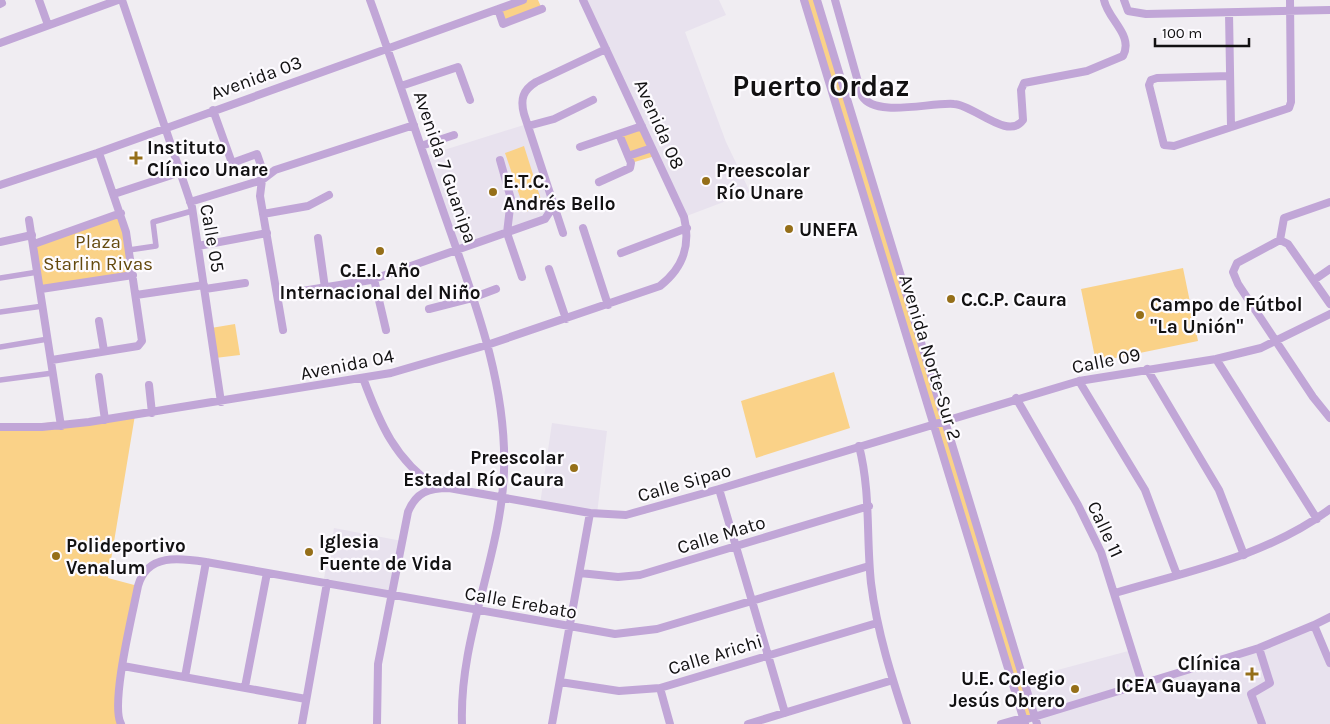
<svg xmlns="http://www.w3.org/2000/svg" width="1330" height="724" viewBox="0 0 1330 724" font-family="Karla,sans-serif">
	<rect width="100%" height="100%" fill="#f0edf2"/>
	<path fill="#e8e2ee" d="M582 0H719L726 15 685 32 726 142 750 192 684 217Z
		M527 124 553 202 549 214 457 251 425 156Z
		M552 423 607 431 597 514 540 504Z
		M334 528 402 541 391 595 323 583Z
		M1314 625 1330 663V724H1037L1024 679 1132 650 1141 683 1242 653Z"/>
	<path fill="#fad288" d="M523 0H538L542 9 503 24 498 9Z
		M804 0H817L1035 717 1024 720Z
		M642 126 655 156 631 163 619 134Z
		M524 146 543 206 525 212 505 153Z
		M121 213 133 275 41 289 34 244Z
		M1183 268 1198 341 1096 362 1081 289Z
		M235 324 240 355 215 358 211 328Z
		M834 372 850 428 756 458 741 401Z
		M135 415 108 578 138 586 118 697 121 724H0V427Z"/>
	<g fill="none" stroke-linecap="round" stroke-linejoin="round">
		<path stroke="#c1a6d7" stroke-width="5.5" d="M129 250 156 246 153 222 192 211
			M0 278 38 272
			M0 312 43 306
			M0 347 48 339
			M0 380 53 373"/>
		<path stroke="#c1a6d7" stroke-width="8" d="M39 0 48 25
			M122 0 192 207 221 402
			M370 0C397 74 421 148 447 222 475 302 507 385 504 471 501 557 459 637 462 724
			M804 0 1025 724
			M817 0 1037 724
			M835 0 862 96C876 118 930 102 954 104 974 105 1008 141 1023 120L1021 90 1024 83 1087 71 1123 56C1134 35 1108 20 1104 0
			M1124 0 1128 11 1146 14 1330 10
			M0 4 2 3
			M498 9 503 24 542 9
			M1229 13 1231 127
			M0 43 118 0
			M1230 76 1157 78 1151 80 1149 85 1164 145 1174 146 1289 108 1291 102 1290 0
			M401 86 458 67 470 100
			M213 110 232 163 257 154 265 177
			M528 126 554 119 593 100
			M421 146 454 135
			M580 147 642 126
			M628 156 652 148
			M500 160 511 199 507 233 522 277
			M599 182 630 168 631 163 619 134
			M0 185 97 153 523 0
			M114 194 181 172
			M190 202 262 180
			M263 214 308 206 329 195
			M29 220 61 426
			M583 228 608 305
			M563 233 524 114C520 99 523 90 536 82L606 49
			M318 238 325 288
			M1280 240 1237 263 1233 272 1238 284 1313 397 1330 418
			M1280 240 1288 244 1330 304
			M1280 240 1284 218 1330 202
			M0 242 32 235
			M34 244 121 213
			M198 246 267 233
			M621 253 687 228
			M549 269 566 319
			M374 279 386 330
			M1314 280 1330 269
			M41 289 133 275
			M205 289 245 283
			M136 295 204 285
			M277 295 371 280 545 219 551 210 553 202
			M429 309 472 298 496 289
			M99 321 104 351
			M283 330 260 196 262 180 275 170 414 125
			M1216 359 1317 519
			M52 360 138 346 142 341 126 232 99 153
			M1147 369 1219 490 1244 555
			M99 377 105 420
			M363 378C380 424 395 460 437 488
			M1079 381 1145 490 1177 575
			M149 385 152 413
			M1016 398 1078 505 1101 552 1142 683
			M0 427H42L89 422 391 373 487 345 660 286C683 268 691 246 684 217L583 0
			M859 446C871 493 866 536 871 583 877 632 892 678 907 724
			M719 489 785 713
			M580 573 618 577 640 575 869 506
			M1115 593C1189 571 1267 556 1330 509
			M1314 625 1330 663
			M1259 648 1270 683 1251 694 1262 724
			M123 666 306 699
			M185 677 206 562
			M560 682 619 691 660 688 877 623
			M245 687 267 573
			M660 688 670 724
			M121 724C110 704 133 612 138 586 147 553 180 558 206 562L615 634 657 629 869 566
			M302 724 327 583
			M377 724 378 664 408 512C416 492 429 488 449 488L590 513 626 515 719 489 1079 381 1216 359 1261 348 1330 314
			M552 724 590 513
			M748 724 893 680
			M1001 724 1015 720H1024
			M1019 724 1024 720 1259 648 1314 625 1330 617"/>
	</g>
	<g fill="#956f19" stroke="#fdfbff" stroke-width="2">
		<path d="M133.5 150.5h5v5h5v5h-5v5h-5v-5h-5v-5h5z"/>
		<circle cx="706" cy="181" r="5"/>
		<circle cx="493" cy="192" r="5"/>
		<circle cx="789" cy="229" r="5"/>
		<circle cx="380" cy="251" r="5"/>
		<circle cx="951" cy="299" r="5"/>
		<circle cx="1140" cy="315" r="5"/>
		<circle cx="574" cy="468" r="5"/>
		<circle cx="309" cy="552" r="5"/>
		<circle cx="56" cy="556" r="5"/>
		<path d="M1249.5 666.5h5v5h5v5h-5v5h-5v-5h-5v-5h5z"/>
		<circle cx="1075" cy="689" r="5"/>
	</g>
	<g text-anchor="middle" stroke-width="4.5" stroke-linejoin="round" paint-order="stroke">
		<g font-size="19" fill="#121112" stroke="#fdfbff">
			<text transform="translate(256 77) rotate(-20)" y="7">Avenida 03</text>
			<text transform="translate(660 124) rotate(66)" y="7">Avenida 08</text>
			<text transform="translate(446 167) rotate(71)" y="7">Avenida 7 Guanipa</text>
			<text transform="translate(213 238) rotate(80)" y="7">Calle 05</text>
			<text transform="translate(931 357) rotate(73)" y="7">Avenida Norte-Sur 2</text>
			<text transform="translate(1106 360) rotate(-11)" y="7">Calle 09</text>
			<text transform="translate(347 364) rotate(-11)" y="7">Avenida 04</text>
			<text transform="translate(684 482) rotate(-16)" y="7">Calle Sipao</text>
			<text transform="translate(1106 529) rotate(65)" y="7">Calle 11</text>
			<text transform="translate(721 534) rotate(-17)" y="7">Calle Mato</text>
			<text transform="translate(521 602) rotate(10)" y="7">Calle Erebato</text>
			<text transform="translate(715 654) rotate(-17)" y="7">Calle Arichi</text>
		</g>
		<g font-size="19" font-weight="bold" fill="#121112" stroke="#fdfbff" text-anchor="start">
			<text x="147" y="154">Instituto<tspan x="147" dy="22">Clínico Unare</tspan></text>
			<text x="716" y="177">Preescolar<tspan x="716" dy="22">Río Unare</tspan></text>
			<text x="503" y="188">E.T.C.<tspan x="503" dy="22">Andrés Bello</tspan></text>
			<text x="799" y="236">UNEFA</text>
			<text x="380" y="277" text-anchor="middle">C.E.I. Año<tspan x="380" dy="22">Internacional del Niño</tspan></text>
			<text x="961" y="306">C.C.P. Caura</text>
			<text x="1150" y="311">Campo de Fútbol<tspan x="1150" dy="22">"La Unión"</tspan></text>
			<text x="564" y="464" text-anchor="end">Preescolar<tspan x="564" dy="22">Estadal Río Caura</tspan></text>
			<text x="319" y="548">Iglesia<tspan x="319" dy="22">Fuente de Vida</tspan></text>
			<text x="66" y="552">Polideportivo<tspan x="66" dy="22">Venalum</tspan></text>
			<text x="1241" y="670" text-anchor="end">Clínica<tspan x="1241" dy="22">ICEA Guayana</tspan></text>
			<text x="1065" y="685" text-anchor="end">U.E. Colegio<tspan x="1065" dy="22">Jesús Obrero</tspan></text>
		</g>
		<g font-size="19" fill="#64490d" stroke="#fdfbff">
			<text x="98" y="248">Plaza<tspan x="98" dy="22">Starlin Rivas</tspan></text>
		</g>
		<g font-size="29" font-weight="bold" fill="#121112" stroke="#fdfbff">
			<text x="821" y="96">Puerto Ordaz</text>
		</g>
	</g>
	<path d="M1155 38v8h94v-8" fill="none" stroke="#121112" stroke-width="2.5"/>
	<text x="1162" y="38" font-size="15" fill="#121112" stroke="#fdfbff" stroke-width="4" paint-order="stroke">100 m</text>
</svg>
